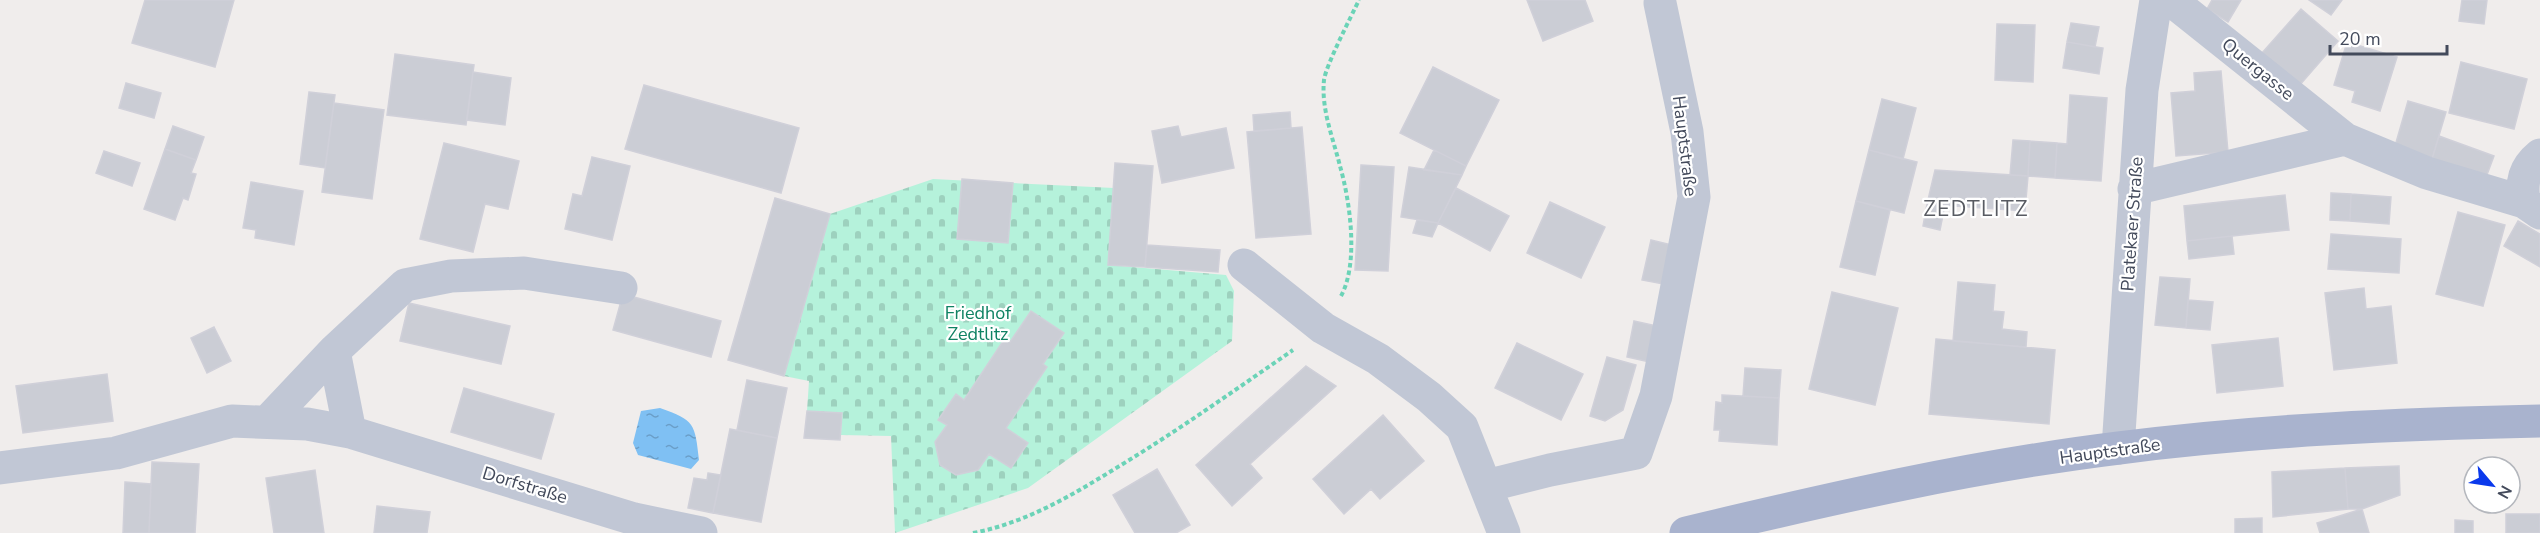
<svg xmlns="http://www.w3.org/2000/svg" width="2540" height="533" viewBox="0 0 2540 533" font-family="'Nunito Sans',sans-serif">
	<defs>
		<pattern id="cemetery-stones" width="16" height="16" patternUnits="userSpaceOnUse" patternTransform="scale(1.5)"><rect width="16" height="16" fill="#b5f2db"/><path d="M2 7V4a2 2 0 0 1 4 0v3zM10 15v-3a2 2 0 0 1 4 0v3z" fill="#9dd1be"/></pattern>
		<pattern id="water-ripples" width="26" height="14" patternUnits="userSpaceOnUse" patternTransform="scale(1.5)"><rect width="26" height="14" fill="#7fc0f3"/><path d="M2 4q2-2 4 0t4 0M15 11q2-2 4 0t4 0" fill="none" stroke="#6a9ec8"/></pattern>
	</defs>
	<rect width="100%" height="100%" fill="#f0edec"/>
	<path fill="url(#cemetery-stones)" d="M933 179 1114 188 1109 265 1226 275 1234 291 1232 341 1028 488 895 533 891 436 841 435 842 413 807 411 809 381 784 376 830 214Z"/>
	<path fill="url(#water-ripples)" d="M660 408C695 420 695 424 699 460L691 469 638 455 633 443 641 411Z"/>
	<path fill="#cbcdd5" stroke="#d0d0d9" stroke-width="1.5" d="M145 0H234L215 67 132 43Z
		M1527 0H1585L1593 21 1543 41Z
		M2212 0H2241L2228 22 2207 9Z
		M2309 0H2342L2331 15Z
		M2462 0H2487L2484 24 2459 21Z
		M2301 9 2338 41 2299 86 2262 53Z
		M2071 23 2099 27 2095 47 2067 42Z
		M1997 24 2035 25 2033 82 1995 80Z
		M2067 42 2103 48 2099 74 2063 68Z
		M2347 42 2397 57 2380 111 2352 102 2355 91 2334 85Z
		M395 54 474 65 466 125 387 115Z
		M2461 62 2527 79 2514 129 2449 113Z
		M1433 67 1499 100 1466 166 1400 133Z
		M2221 71 2228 152 2176 156 2171 93 2195 91 2194 73Z
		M473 72 511 78 505 125 467 120Z
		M126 83 161 93 154 118 119 108Z
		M644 85 799 128 781 193 625 149Z
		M309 92 335 95 325 168 300 164Z
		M2070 95 2107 98 2101 181 2055 178 2057 143 2067 144Z
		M1882 99 1916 108 1903 159 1869 150Z
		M2408 101 2446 112 2432 159 2395 146Z
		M334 103 384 110 372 199 322 192Z
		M1290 112 1291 128 1254 131 1253 115Z
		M173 126 204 137 196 160 165 149Z
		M1178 126 1181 137 1226 128 1234 168 1162 183 1152 131Z
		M1302 127 1311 234 1256 238 1247 132Z
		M2439 136 2494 156 2485 180 2432 159Z
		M2013 140 2030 141 2028 176 2010 175Z
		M2030 141 2057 143 2055 178 2028 176Z
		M444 143 519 161 508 209 485 204 473 252 420 239Z
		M165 149 196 160 191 173 196 174 188 200 183 198 175 220 144 209Z
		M1434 150 1466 166 1462 175 1424 170Z
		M1869 150 1917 162 1904 213 1856 201Z
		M104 151 140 163 132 186 96 173Z
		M592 157 630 166 612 240 565 229 573 194 582 196Z
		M1115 163 1153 166 1145 267 1108 265Z
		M1361 165 1394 167 1388 271 1355 270Z
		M1409 167 1462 175 1438 223 1401 217Z
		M1935 170 2028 176 2025 211 1927 204Z
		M962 179 1013 183 1008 243 957 239Z
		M251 182 303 191 294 245 255 238 256 230 243 228Z
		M1456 188 1509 216 1490 251 1438 223Z
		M2331 193 2351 194 2350 221 2330 220Z
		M2351 194 2391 197 2389 224 2350 221Z
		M2285 195 2289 230 2187 241 2184 206Z
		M775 198 830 214 784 376 728 360Z
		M1856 201 1890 210 1875 275 1840 267Z
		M1550 202 1605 227 1581 278 1527 253Z
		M1927 204 1945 205 1940 230 1923 226Z
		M2458 212 2505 225 2483 306 2436 294Z
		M1417 220 1438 223 1432 237 1413 233Z
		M2518 221 2540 234V267L2504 246Z
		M2331 234 2401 239 2399 273 2328 269Z
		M2232 236 2234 254 2189 259 2187 241Z
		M1651 240 1672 245 1663 284 1642 280Z
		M1147 245 1220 250 1218 272 1145 267Z
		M2160 277 2190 279 2186 328 2155 325Z
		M1958 282 1995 285 1993 311 2004 312 2002 329 2027 332 2026 347 1953 341Z
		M2364 288 2366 309 2391 306 2397 363 2334 370 2325 293Z
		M1832 292 1898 308 1875 405 1809 389Z
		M623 294 721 321 711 357 613 330Z
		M2188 300 2213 302 2210 330 2186 328Z
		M409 303 510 326 501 364 400 341Z
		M1031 311 1064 333 1043 364 1047 367 1006 428 1028 443 1011 468 989 454 978 470 956 475 940 465 935 442 947 425 938 420 956 394 964 400 1005 338 1010 342Z
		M1634 321 1657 326 1650 362 1627 357Z
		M214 327 231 361 207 373 191 338Z
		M2278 338 2283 386 2217 393 2212 345Z
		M1936 339 2055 350 2049 424 1929 414Z
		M1517 343 1583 374 1561 420 1495 388Z
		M1607 357 1636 365 1623 410 1605 421 1590 416Z
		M1306 366 1336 386 1250 464 1262 478 1232 506 1196 465Z
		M1745 368 1781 370 1779 398 1743 396Z
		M107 374 113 421 23 433 16 386Z
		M747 380 787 388 777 438 737 430Z
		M464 388 554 414 541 459 451 432Z
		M1722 395 1779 398 1777 445 1719 441 1720 430H1714L1716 402 1722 403Z
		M807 411 842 413 840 440 804 438Z
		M1383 415 1424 461 1380 499 1371 489 1344 514 1313 479Z
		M730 429 777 438 761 522 713 513Z
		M152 462 199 464 195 533H149Z
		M2399 466 2400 495 2362 509H2348L2345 468Z
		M2345 468 2348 509 2273 517 2272 472Z
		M1157 469 1190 525 1176 533H1135L1113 495Z
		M315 470 324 533H274L266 478Z
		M708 473 721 475 713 513 688 508 694 478 707 480Z
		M125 482 151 484 149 533H123Z
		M377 506 430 512 427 533H374Z
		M2362 509 2369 533H2320L2317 523Z
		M2506 514H2540V533H2506Z
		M2262 518V533H2235V519Z
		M2455 520 2473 521V533H2455Z"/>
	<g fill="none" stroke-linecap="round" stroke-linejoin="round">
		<path stroke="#6bd3b7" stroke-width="4" stroke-dasharray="4.5 3" stroke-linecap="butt" d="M1341 296C1359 263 1350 201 1340 166 1333 138 1321 109 1324 80 1326 65 1351 17 1359 0
			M973 533C1030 522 1077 492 1126 462 1183 427 1238 388 1293 350"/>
		<path stroke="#c1c7d5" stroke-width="33" d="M2171 0 2345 139 2427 173 2524 202
			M2540 155C2524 168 2521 182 2524 202L2540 213
			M2134 189 2345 139
			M1244 265 1323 328 1378 359 1429 397 1462 427 1504 533
			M267 422 334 351
			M350 432 334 351 405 285 451 276 524 273 621 288
			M2118 448 2142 90 2156 0
			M0 468 116 453 232 421 307 424 350 432 634 519 701 533
			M1486 486 1550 470 1636 453 1656 396 1694 197 1687 132 1660 3"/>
		<path stroke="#a9b3ce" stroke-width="33" d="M1686 533C1829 499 1972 466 2119 448 2259 430 2399 424 2540 421"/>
	</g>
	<g text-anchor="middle" stroke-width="4.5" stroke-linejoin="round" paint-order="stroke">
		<g font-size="18" fill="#434a5b" stroke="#fff">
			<text transform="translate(2258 69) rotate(39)" y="6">Quergasse</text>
			<text transform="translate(1685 146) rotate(83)" y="6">Hauptstraße</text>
			<text transform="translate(2132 224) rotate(-86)" y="6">Platekaer Straße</text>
			<text transform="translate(2110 451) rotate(-8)" y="6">Hauptstraße</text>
			<text transform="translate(525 485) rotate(17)" y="6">Dorfstraße</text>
		</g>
		<g font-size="18" fill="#0f8263" stroke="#fff">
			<text x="978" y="319">Friedhof<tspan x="978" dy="21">Zedtlitz</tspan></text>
		</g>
		<g font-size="21" letter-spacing="1.5" fill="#585b62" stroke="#fff">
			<text x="1976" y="216">ZEDTLITZ</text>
		</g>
	</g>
	<g transform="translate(2492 485) rotate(119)"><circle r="28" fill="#ffffff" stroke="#b4b7bd" stroke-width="1.5"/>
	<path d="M0-4.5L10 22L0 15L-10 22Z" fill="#0a39ec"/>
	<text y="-9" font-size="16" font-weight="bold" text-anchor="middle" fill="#434a5b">N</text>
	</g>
	<path d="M2330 45v9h117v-9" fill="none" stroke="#434a5b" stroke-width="3"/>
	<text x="2339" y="45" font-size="18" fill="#434a5b" stroke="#ffffff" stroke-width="4.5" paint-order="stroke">20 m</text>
</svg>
